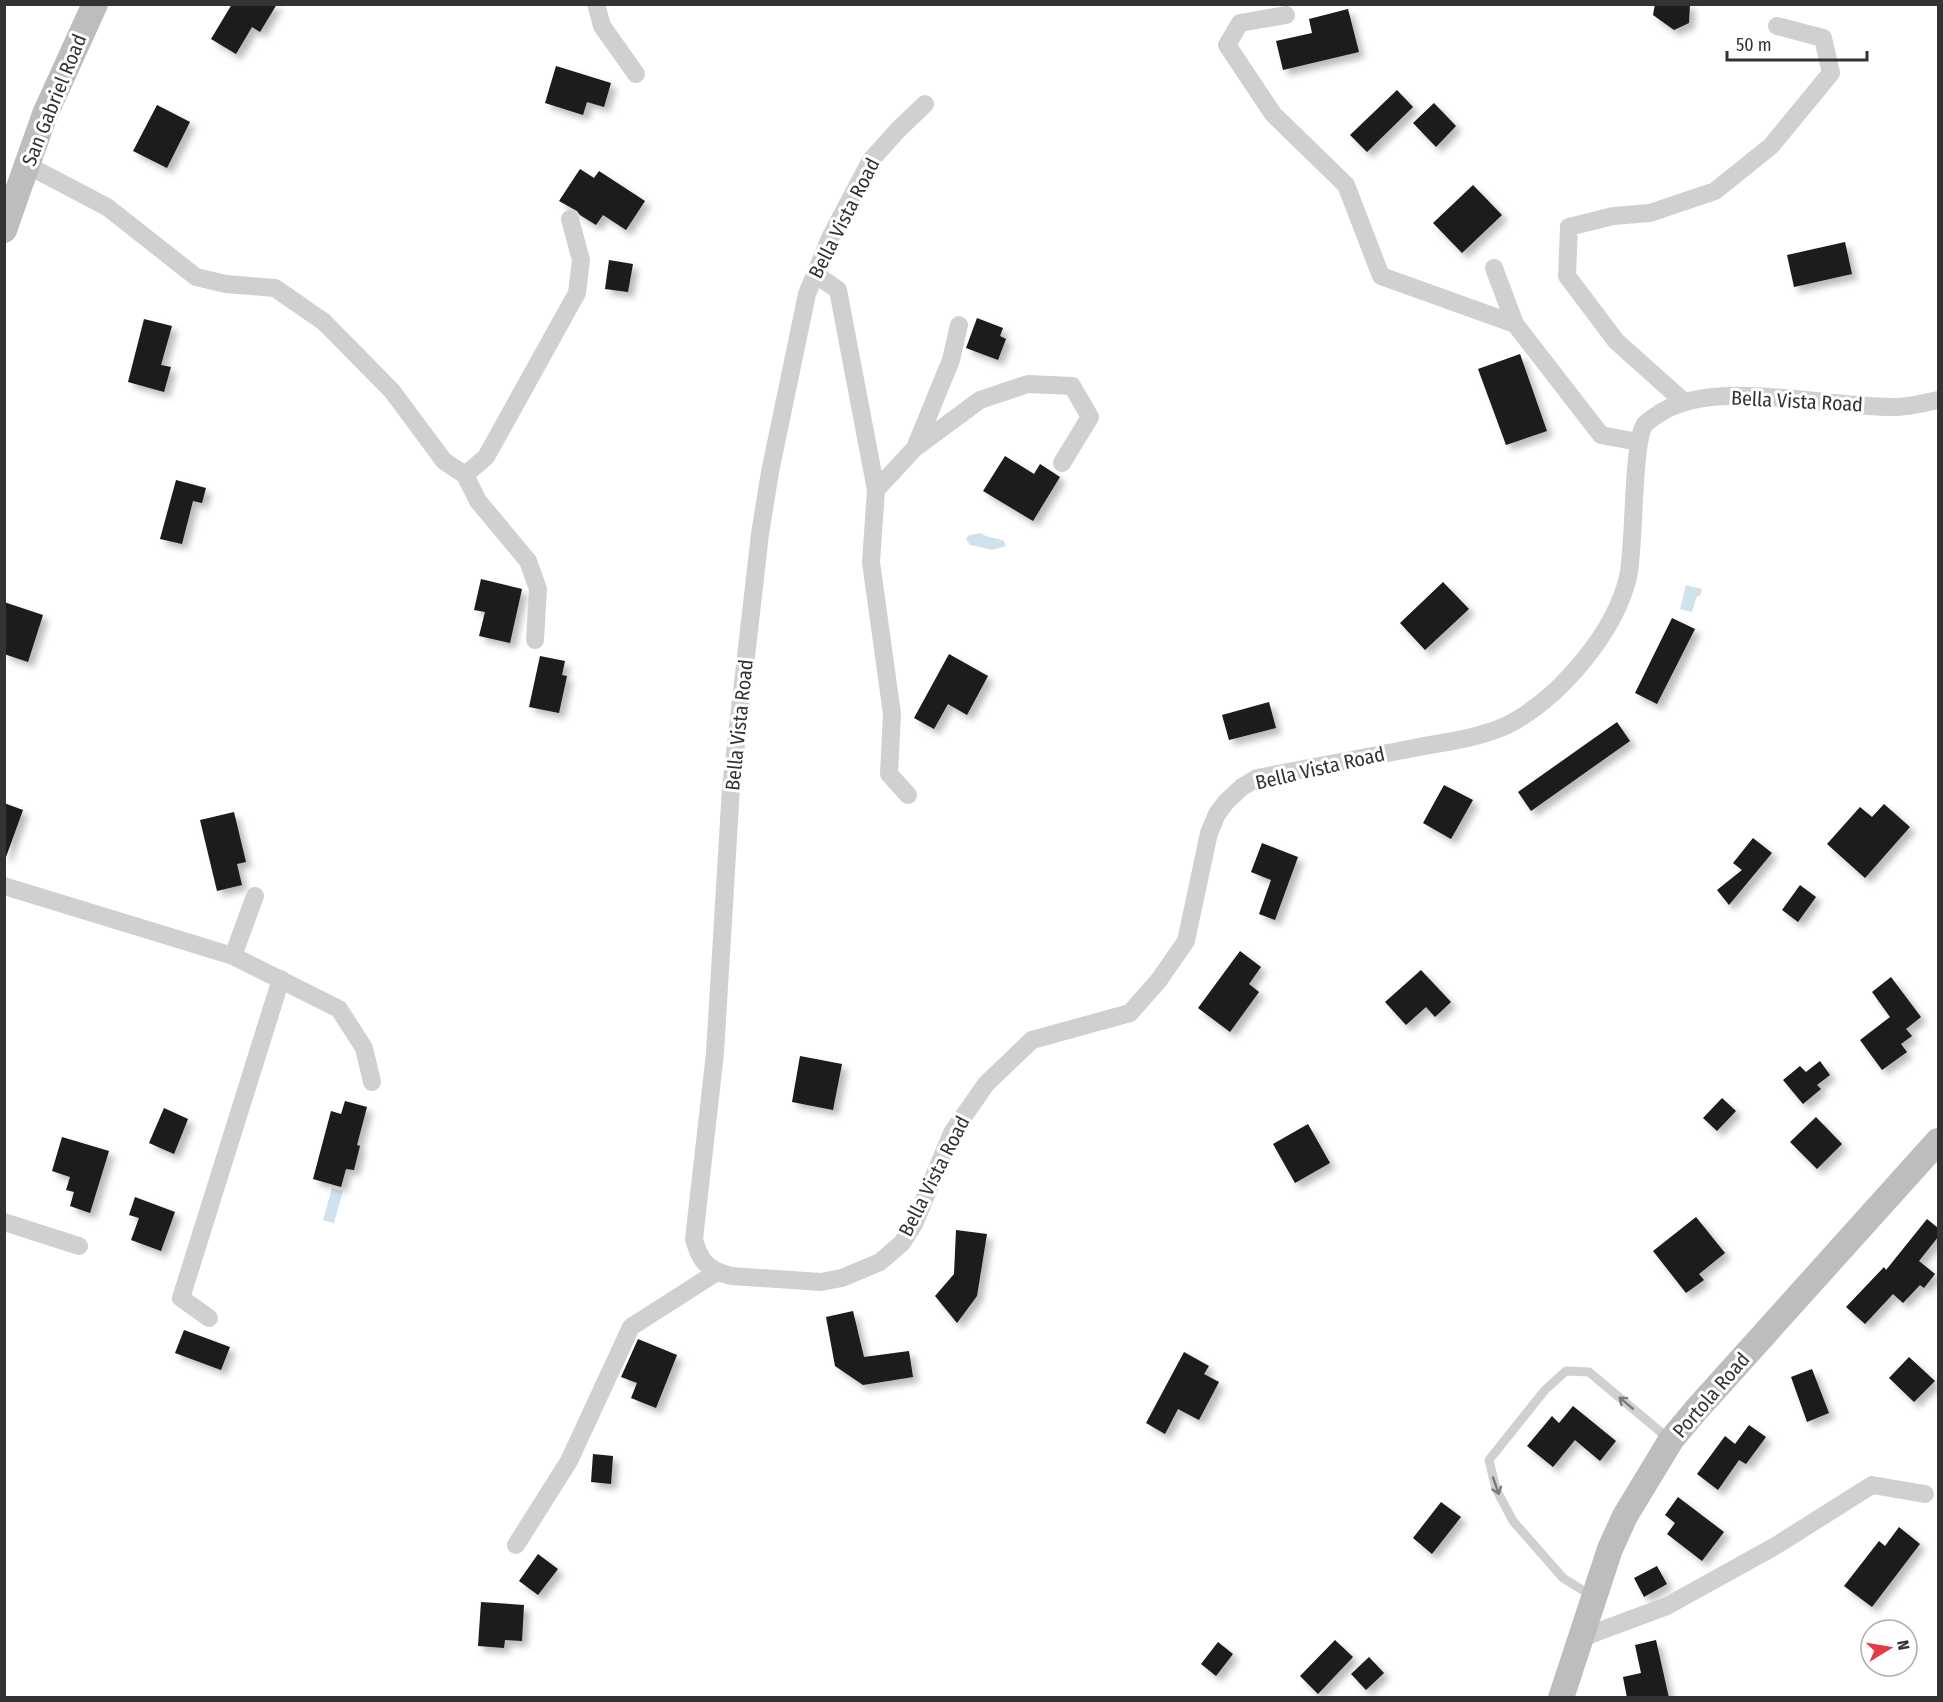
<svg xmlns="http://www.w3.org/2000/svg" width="1943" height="1702" viewBox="0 0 1943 1702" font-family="'Fira Sans Condensed',sans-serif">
	<defs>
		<filter id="shadow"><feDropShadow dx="5.5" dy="5.5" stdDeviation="3" flood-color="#0004"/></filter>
	</defs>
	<rect width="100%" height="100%" fill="#fff"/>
	<path fill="#cfe2ee" d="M981 533C989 539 996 537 1004 541L1006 546 992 550 970 545 966 539 969 535Z
		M1686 585 1702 589 1700 596H1697L1692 612 1680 609Z
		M332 1188 343 1191 334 1223 323 1220Z"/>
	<path fill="#1a1a1a" filter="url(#shadow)" d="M232 4H277L260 32 252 27 236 54 211 39Z
		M1655 4H1690L1689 23 1674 30 1653 15Z
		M1348 9 1359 52 1283 70 1276 41 1312 33 1309 19Z
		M556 66 611 83 604 107 587 102 583 115 545 103Z
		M1397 90 1413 107 1367 152 1350 135Z
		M1434 103 1456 126 1436 147 1413 123Z
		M157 105 190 122 167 168 133 151Z
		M580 169 594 178 599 171 645 201 626 230 603 215 596 225 580 215 577 211 559 201Z
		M1473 185 1502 215 1462 253 1433 223Z
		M1845 242 1852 274 1794 287 1787 255Z
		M609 260 633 264 628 292 605 289Z
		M977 318 1003 328 1000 336 1006 339 998 360 966 348Z
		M144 319 172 326 161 365 171 367 164 392 128 382Z
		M1520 354 1547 431 1506 445 1478 369Z
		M1005 456 1034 474 1040 464 1060 477 1033 521 983 491Z
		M176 480 206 488 202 503 193 501 182 544 160 539Z
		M481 579 522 589 510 643 479 636 485 612 474 610Z
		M1443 582 1469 609 1425 650 1400 623Z
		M4 602 43 615 28 662 4 654Z
		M1672 618 1695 629 1657 704 1635 693Z
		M949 654 988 676 967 715 948 704 934 729 914 718Z
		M540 656 565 661 562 675 567 676 559 713 529 707Z
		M1269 702 1276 728 1229 740 1222 715Z
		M1617 722 1630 741 1531 811 1518 792Z
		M1444 785 1473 800 1451 839 1423 823Z
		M4 803 23 810 6 857H4Z
		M1884 804 1910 827 1865 878 1827 844 1860 807 1872 817Z
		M234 812 246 862 237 864 242 885 217 891 200 820Z
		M1753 838 1772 853 1729 905 1717 890 1742 870 1733 863Z
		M1262 843 1298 857 1275 920 1259 914 1271 880 1251 872Z
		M1800 885 1816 897 1798 922 1782 910Z
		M1240 951 1261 967 1249 984 1259 992 1230 1032 1198 1008Z
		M1421 970 1451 1002 1435 1017 1426 1007 1406 1025 1385 1002Z
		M1891 977 1921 1017 1906 1029 1912 1036 1901 1044 1907 1052 1882 1070 1860 1040 1890 1017 1872 992Z
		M800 1056 842 1064 833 1110 792 1102Z
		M1820 1061 1830 1075 1817 1085 1821 1089 1803 1104 1783 1080 1800 1066 1806 1072Z
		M1722 1098 1736 1111 1717 1131 1703 1118Z
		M345 1101 367 1107 357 1145 360 1146 354 1170 346 1169 341 1187 313 1179 331 1111 341 1114Z
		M164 1108 188 1119 174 1154 149 1143Z
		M1816 1117 1842 1144 1817 1169 1790 1142Z
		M1308 1124 1330 1163 1295 1183 1273 1144Z
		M62 1137 109 1151 90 1213 70 1206 74 1192 66 1190 70 1177 52 1171Z
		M135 1197 175 1212 161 1251 131 1240 139 1218 129 1215Z
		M1696 1217 1725 1253 1699 1274 1704 1280 1686 1293 1653 1251Z
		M1927 1219 1938 1228V1237L1919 1261 1935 1274 1924 1288 1920 1285 1903 1303 1893 1294 1865 1324 1846 1307 1884 1267 1886 1270Z
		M956 1230 987 1234 977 1296 957 1323 935 1296 954 1274Z
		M853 1311 864 1357 909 1351 913 1377 863 1385 835 1366 826 1317Z
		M184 1330 230 1347 221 1370 175 1353Z
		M638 1339 677 1355 656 1408 631 1398 637 1383 621 1377Z
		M1184 1352 1209 1366 1204 1374 1219 1382 1199 1420 1178 1409 1165 1434 1146 1423Z
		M1909 1357 1935 1381 1914 1402 1889 1378Z
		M1812 1369 1829 1413 1807 1422 1791 1377Z
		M1573 1406 1616 1441 1600 1461 1575 1440 1553 1467 1527 1446 1552 1416 1559 1423Z
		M1749 1425 1766 1437 1746 1464 1739 1460 1718 1490 1697 1474 1725 1436 1735 1444Z
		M593 1454 613 1456 611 1484 591 1482Z
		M1678 1497 1724 1532 1702 1561 1667 1534 1675 1523 1665 1515Z
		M1441 1502 1461 1517 1432 1554 1413 1538Z
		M1899 1527 1920 1544 1872 1607 1844 1586 1879 1541 1885 1546Z
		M538 1554 558 1569 538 1595 519 1581Z
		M1657 1566 1667 1584 1644 1597 1634 1578Z
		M481 1602 524 1605 522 1641 505 1640 504 1648 478 1646Z
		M1335 1640 1353 1657 1318 1694 1300 1676Z
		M1656 1640 1669 1698H1627L1623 1677 1641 1673 1635 1645Z
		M1218 1642 1233 1654 1216 1676 1201 1664Z
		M1369 1657 1384 1673 1366 1690 1351 1674Z"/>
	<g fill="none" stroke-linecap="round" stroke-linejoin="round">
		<path stroke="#d0d0d0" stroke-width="9" d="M1592 1596 1563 1578 1513 1521 1496 1489 1489 1460 1545 1390 1566 1371 1589 1372 1669 1439"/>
		<path stroke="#d0d0d0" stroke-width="18" d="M596 4 602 26 636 74
			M1286 15 1240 23 1227 45 1273 114 1346 185 1381 276 1515 324
			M925 104 898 130 871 160 830 238 807 294 770 472 760 534 731 788 715 1053 694 1239C700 1262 708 1270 731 1276L821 1282 842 1278 880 1262 902 1243 914 1224 952 1133 986 1084 1032 1040 1130 1013 1159 980 1186 941 1209 833 1217 814 1226 802 1242 787 1257 778C1310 768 1362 758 1414 748 1445 742 1488 737 1515 721 1563 693 1615 632 1628 577 1635 547 1632 441 1645 424 1649 420 1656 416 1660 413 1718 377 1830 409 1898 407 1912 406 1925 403 1938 400
			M27 165 107 207 196 277 226 284 275 288 324 322 392 391 444 461 465 475 478 501 528 561 538 589 535 640
			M1494 268 1515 324 1601 435 1638 442
			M815 274 838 290 876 490 871 562 892 714 889 774 908 795
			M1683 401 1616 341 1567 276 1569 227 1613 216 1650 213 1715 191 1771 146 1831 73 1823 38 1777 26
			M915 448 980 400 1028 384 1072 386 1090 417 1062 463
			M465 475 486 457 577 293 581 260 570 219
			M876 490 915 448 951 360 959 325
			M4 886 233 956 339 1009 364 1048 372 1082
			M233 956 255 896
			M4 1222 79 1246
			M209 1318 181 1298 281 979
			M516 1545 569 1461 631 1327 717 1272
			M1581 1638 1667 1606 1777 1545 1872 1485 1925 1494"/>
		<path stroke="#bdbdbd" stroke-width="26" d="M4 230 45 114 95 4
			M1561 1698 1610 1549 1625 1516 1671 1440 1697 1409 1938 1141"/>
	</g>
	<defs><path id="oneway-shaft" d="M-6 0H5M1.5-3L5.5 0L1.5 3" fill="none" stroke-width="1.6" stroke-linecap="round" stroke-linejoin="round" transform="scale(1.5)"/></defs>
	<g stroke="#7a7a7a">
		<use href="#oneway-shaft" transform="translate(1626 1403) rotate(-140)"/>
		<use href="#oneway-shaft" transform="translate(1496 1486) rotate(71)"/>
	</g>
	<g text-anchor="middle" stroke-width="6" stroke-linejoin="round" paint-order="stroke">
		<g font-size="20" fill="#333" stroke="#fff">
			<text transform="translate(54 100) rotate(-68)" y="7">San Gabriel Road</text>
			<text transform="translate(844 218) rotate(-63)" y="7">Bella Vista Road</text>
			<text transform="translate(1797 401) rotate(3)" y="7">Bella Vista Road</text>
			<text transform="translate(739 725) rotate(-84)" y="7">Bella Vista Road</text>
			<text transform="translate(1320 768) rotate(-13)" y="7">Bella Vista Road</text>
			<text transform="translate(934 1176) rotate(-63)" y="7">Bella Vista Road</text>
			<text transform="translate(1711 1395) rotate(-49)" y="7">Portola Road</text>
		</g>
	</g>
	<rect width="1943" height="1702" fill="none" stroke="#333333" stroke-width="12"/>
	<g transform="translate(1889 1648) rotate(79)"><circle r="28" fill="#ffffff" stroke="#adadad" stroke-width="1.5"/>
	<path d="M0-4.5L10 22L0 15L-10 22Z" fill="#e63946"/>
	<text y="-9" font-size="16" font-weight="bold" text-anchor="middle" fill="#333333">N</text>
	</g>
	<path d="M1727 51v9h140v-9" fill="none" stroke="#333333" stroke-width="3"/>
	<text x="1736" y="51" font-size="18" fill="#333333" stroke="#ffffff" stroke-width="4.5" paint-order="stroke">50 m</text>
</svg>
